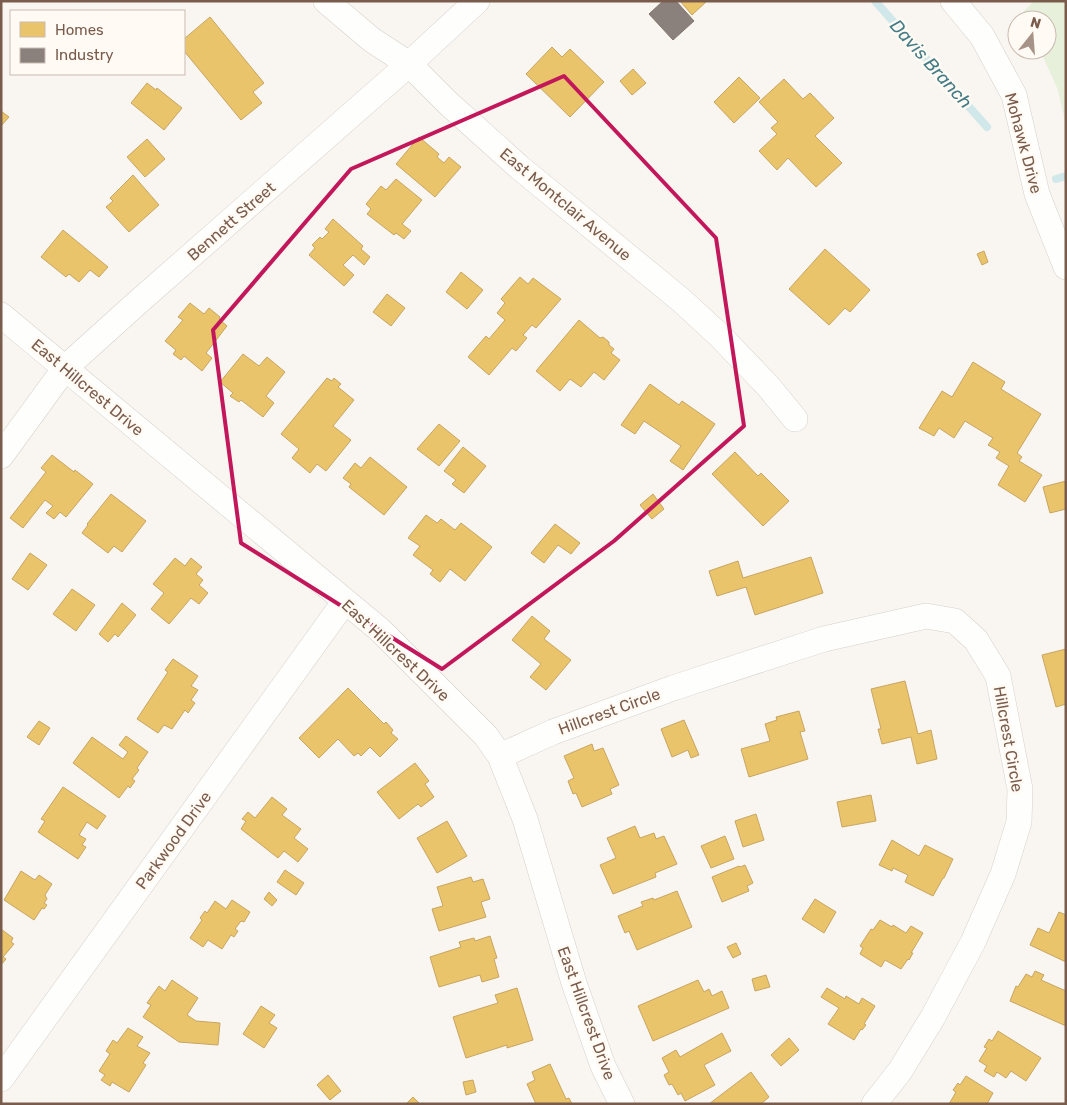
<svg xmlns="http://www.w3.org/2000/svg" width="1067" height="1105" viewBox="0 0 1067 1105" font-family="Rubik,sans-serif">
	<rect width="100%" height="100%" fill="#f9f5f0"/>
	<path fill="#e7f0db" d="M1034 1H1066V126L1058 90 1040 50H1047V20H1026L1023 12Z"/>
	<path fill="#e9c46a" stroke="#c8a561" d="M680 1H707L692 15Z
		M210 17 264 83 253 92 262 103 241 120 184 51V39Z
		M552 47 562 57 570 49 604 82 570 117 526 74Z
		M633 69 646 83 632 95 620 81Z
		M739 77 760 98 734 123 714 102Z
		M784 79 803 99 810 93 834 118 815 136 842 163 816 187 788 158 777 170 759 151 777 134 771 128 778 122 759 102Z
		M147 83 156 90 157 88 182 108 164 130 131 103Z
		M1 111 9 117 1 126Z
		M419 137 439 154 437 157 444 163 449 157 461 167 435 197 396 164Z
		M147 139 165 159 145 177 127 157Z
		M133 175 159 205 129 232 106 207 113 201 110 198Z
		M396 179 422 200 402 224 411 231 404 239 396 233 394 235 367 214 371 209 366 204 381 186 386 190Z
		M333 219 363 246 361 249 370 257 364 265 353 255 343 265 354 275 344 286 309 255 315 248 312 245 320 237 322 239 329 232 325 229Z
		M63 230 108 267 99 277 90 270 79 282 69 274 66 277 41 257Z
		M825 249 870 290 850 312 845 308 829 325 789 289Z
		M984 251 988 262 982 265 977 254Z
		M461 272 483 290 467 309 446 292Z
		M520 277 528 284 533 278 561 299 536 328 532 325 523 335 527 338 516 351 512 348 489 375 468 357 486 336 489 339 505 320 497 313 505 303 501 299Z
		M387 294 405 308 391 326 373 312Z
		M190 303 204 314 209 308 220 317 219 319 227 326 206 353 212 358 202 371 184 356 181 360 173 354 176 350 165 341 183 320 178 317Z
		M579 320 600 338 603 337 609 342V345L614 349 611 353 620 360 604 380 594 372 581 387 570 379 560 391 536 371Z
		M243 354 259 366 267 357 285 372 266 396 274 403 263 417 241 400 239 402 230 396 233 393 220 382Z
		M973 362 1005 382 1001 389 1041 414 1017 453 1022 457 1019 461 1042 475 1025 502 998 485 1009 466 996 458 1000 452 988 445 993 438 965 421 954 438 939 428 934 436 919 428 942 391 952 397Z
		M327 378 332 381 334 378 341 384 338 387 354 400 333 426 351 440 326 471 317 464 310 473 292 458 299 449 281 434Z
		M650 384 679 405 682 401 715 424 683 470 670 461 681 446 644 421 635 434 621 425Z
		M439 424 460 441 439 466 417 449Z
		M463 447 486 466 464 493 452 484 456 480 444 471Z
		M735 452 758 476 761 473 789 501 763 526 712 474Z
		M52 455 74 472 75 470 93 484 66 517 60 512 54 519 46 513 53 506 45 500 23 528 10 518 46 472 41 468Z
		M370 457 407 487 384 515 349 487 351 484 343 478 355 463 361 468Z
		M1066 481V509L1050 513 1043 487Z
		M111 494 146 521 122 552 114 546 108 553 82 533 88 525 87 524Z
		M653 494 664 509 652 519 640 505Z
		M426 515 437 523 441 519 455 530 461 523 492 547 465 581 450 569 440 582 430 574 433 570 413 555 420 546 408 538Z
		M555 524 580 543 571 554 558 545 544 563 531 553Z
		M30 553 47 565 28 590 12 579Z
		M811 557 823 593 755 615 746 587 717 596 709 571 738 561 743 578Z
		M175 558 185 566 191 558 202 567 196 574 203 580 199 585 208 593 199 604 191 598 169 624 151 609 164 593 153 584Z
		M72 589 95 605 76 631 53 614Z
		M122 603 136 615 118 637 115 634 108 642 99 634Z
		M532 616 550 631 544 639 571 660 546 690 530 677 541 664 512 640Z
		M1066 649V704L1056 707 1042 655Z
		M173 659 198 676 191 686 198 690 191 700 195 703 188 713 185 710 172 729 164 725 158 733 137 719 168 672 165 670Z
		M905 681 918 734 931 730 937 759 917 764 911 737 882 744 878 729H881L871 689Z
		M348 688 384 724 386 722 393 730 391 733 398 739 380 757 370 747 361 756 358 753 354 756 338 739 319 758 299 738Z
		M799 711 805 731 800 732 808 759 749 777 741 749 770 741 765 724 777 720 776 717Z
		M684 720 699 755 691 758 688 750 672 757 661 729Z
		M39 721 50 728 39 745 27 737Z
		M126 736 148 752 137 768 139 770 132 779 135 781 130 788 128 786 119 798 73 763 92 737 123 759 128 752 119 745Z
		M592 744 594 751 603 748 619 785 610 789 612 794 582 807 576 793 573 794 568 781 574 778 564 756Z
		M415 763 429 781 425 784 434 797 421 807 418 804 399 819 377 792Z
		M63 787 106 816 97 829 87 822 79 835 86 839 82 845 86 847 78 859 38 832 45 821 41 819Z
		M871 795 876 821 842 827 837 802Z
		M272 797 287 809 282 815 301 829 294 838 308 849 298 862 284 851 278 858 241 829 246 821 242 819 248 812 255 818Z
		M756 814 764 840 743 847 735 821Z
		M447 821 467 856 437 873 417 838Z
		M635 826 640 838 654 833 656 839 664 836 677 864 655 873 656 877 613 894 600 865 616 858 607 838Z
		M725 836 734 859 711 868 701 846Z
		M892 840 919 856 925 845 953 859 944 878H943L933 896 905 882 908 875 893 868 892 871 879 865Z
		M745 865 753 883 747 886 749 891 722 902 712 877 739 866 740 867Z
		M285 870 304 883 296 895 277 882Z
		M21 871 35 880 39 875 52 884 45 895 47 899 44 903 47 905 44 909 42 908 34 920 4 900Z
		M471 877 473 882 483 879 490 899 481 902 486 917 439 931 432 909 443 906 437 887Z
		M677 891 692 927 637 950 629 931 625 933 618 916 643 906 641 902 653 898 654 900Z
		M269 892 277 900 272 906 264 899Z
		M815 899 836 912 824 933 802 919Z
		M232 900 250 912 244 922 241 921 235 929 238 931 234 937 231 935 222 949 208 940 203 947 190 938 202 920 200 918 205 911 207 913 215 901 226 909Z
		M1059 912 1066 915V962L1030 945 1038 928 1049 933Z
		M880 920 892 927 893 925 906 933 911 926 923 933 911 953H913L909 960 908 959 901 969 885 960 881 967 860 954 863 948 860 946 871 929 873 930Z
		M1 929 13 938 11 942 14 944 3 957 6 959 1 965Z
		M490 936 497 958 494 959 499 977 482 982 480 975 439 987 430 957 461 947 459 942 474 938 475 941Z
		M736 943 741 954 733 958 727 947Z
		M1035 971 1044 975 1041 980 1066 991V1026L1010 1001 1016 986 1018 987 1026 974 1032 977Z
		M766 975 770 987 755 991 752 979Z
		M172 980 198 998 187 1015 196 1021 220 1023 218 1045 179 1042 143 1017 151 1005 147 1003 159 986 165 991Z
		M698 980 704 992 709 989 712 996 722 991 729 1008 653 1041 638 1006Z
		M517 988 533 1040 507 1048V1045L466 1058 453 1017 498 1003 495 995Z
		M827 988 845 999 846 996 859 1004 862 998 875 1006 864 1024 866 1025 862 1030 861 1029 854 1040 828 1024 839 1008 821 997Z
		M261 1006 275 1015 269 1023 277 1028 264 1048 243 1034Z
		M128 1028 143 1037 137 1046 150 1053 143 1063 146 1065 129 1092 112 1082 110 1086 101 1080 105 1075 99 1071 110 1054 106 1051 113 1040 117 1043Z
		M998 1031 1041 1058 1026 1081 1011 1071 1006 1078 997 1072 994 1077 984 1071 987 1066 979 1061 987 1048 984 1047 989 1039 992 1041Z
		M722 1033 731 1051 704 1065 715 1085 685 1101 681 1093 678 1095 672 1084 669 1085 664 1075 669 1072 662 1058 676 1050 680 1057Z
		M789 1038 799 1050 781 1066 771 1055Z
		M550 1064 566 1099 569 1098 572 1104H536L527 1084 535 1080 532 1072Z
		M751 1072 769 1097 761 1104H709Z
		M328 1075 341 1091 330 1100 317 1085Z
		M966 1076 993 1093 987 1104H949L956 1092 953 1090 958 1083 960 1085Z
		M473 1080 476 1092 466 1095 463 1082Z
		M413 1097 420 1104H406Z"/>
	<path fill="#8a817c" stroke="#85766e" d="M663 1H676L694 21 673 40 649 14Z"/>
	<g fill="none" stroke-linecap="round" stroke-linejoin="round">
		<path stroke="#d0e8ea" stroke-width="8" d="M875 1 987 127
			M1056 179 1066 176"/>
		<defs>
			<path id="minor" d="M326 1 372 40 409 64 449 104 519 167 681 300 720 336 768 386 795 419
				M953 1 982 36 1014 95 1037 194 1066 267
				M1 315 380 630 486 736 500 756 525 819 574 983 603 1066 622 1104
				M1 456 65 368 137 303 409 64 477 1
				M500 756 553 732 673 688 824 639 926 616 955 621 976 640 998 676 1020 789 1019 822 1003 874 973 942 933 1017 900 1071 874 1104
				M1 1079 345 601"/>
		</defs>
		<use href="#minor" stroke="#d7d1cb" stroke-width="26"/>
		<use href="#minor" stroke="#fefefd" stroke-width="25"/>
	</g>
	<path fill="none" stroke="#c2185b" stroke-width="4" stroke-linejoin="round" d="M564 76 716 238 744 426 614 541 442 669 241 543 213 330 351 169Z"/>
	<g text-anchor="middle" stroke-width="5" stroke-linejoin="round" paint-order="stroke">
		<g font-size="16" fill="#7a5c4d" stroke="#fffaf3">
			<text transform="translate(1024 143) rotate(75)" y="6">Mohawk Drive</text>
			<text transform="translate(566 204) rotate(40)" y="6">East Montclair Avenue</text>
			<text transform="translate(231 221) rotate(-41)" y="6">Bennett Street</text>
			<text transform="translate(88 387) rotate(40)" y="6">East Hillcrest Drive</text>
			<text transform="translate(396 650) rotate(43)" y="6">East Hillcrest Drive</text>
			<text transform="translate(609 711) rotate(-20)" y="6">Hillcrest Circle</text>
			<text transform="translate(1009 739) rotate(80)" y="6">Hillcrest Circle</text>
			<text transform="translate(173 840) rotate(-54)" y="6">Parkwood Drive</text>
			<text transform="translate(587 1013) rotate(70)" y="6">East Hillcrest Drive</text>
		</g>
		<g font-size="18" font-style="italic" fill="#437c86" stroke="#fffaf3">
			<text transform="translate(931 64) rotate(48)" y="6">Davis Branch</text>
		</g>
	</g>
	<rect width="1067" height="1105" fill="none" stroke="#7a5c4d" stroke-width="5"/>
	<rect x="10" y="10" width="175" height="65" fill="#fffaf3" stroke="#cabbb1"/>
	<rect x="20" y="22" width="25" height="15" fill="#e9c46a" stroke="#cabbb1"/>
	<text x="55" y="35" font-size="15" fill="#7a5c4d">Homes</text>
	<rect x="20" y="48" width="25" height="15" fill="#8a817c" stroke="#cabbb1"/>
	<text x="55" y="60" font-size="15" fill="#7a5c4d">Industry</text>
	<g transform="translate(1032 35) rotate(17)"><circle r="24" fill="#fffaf3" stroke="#cabbb1"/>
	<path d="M0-4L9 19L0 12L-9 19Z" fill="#a69286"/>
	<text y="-8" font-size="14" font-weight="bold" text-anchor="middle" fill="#7a5c4d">N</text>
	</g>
</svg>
